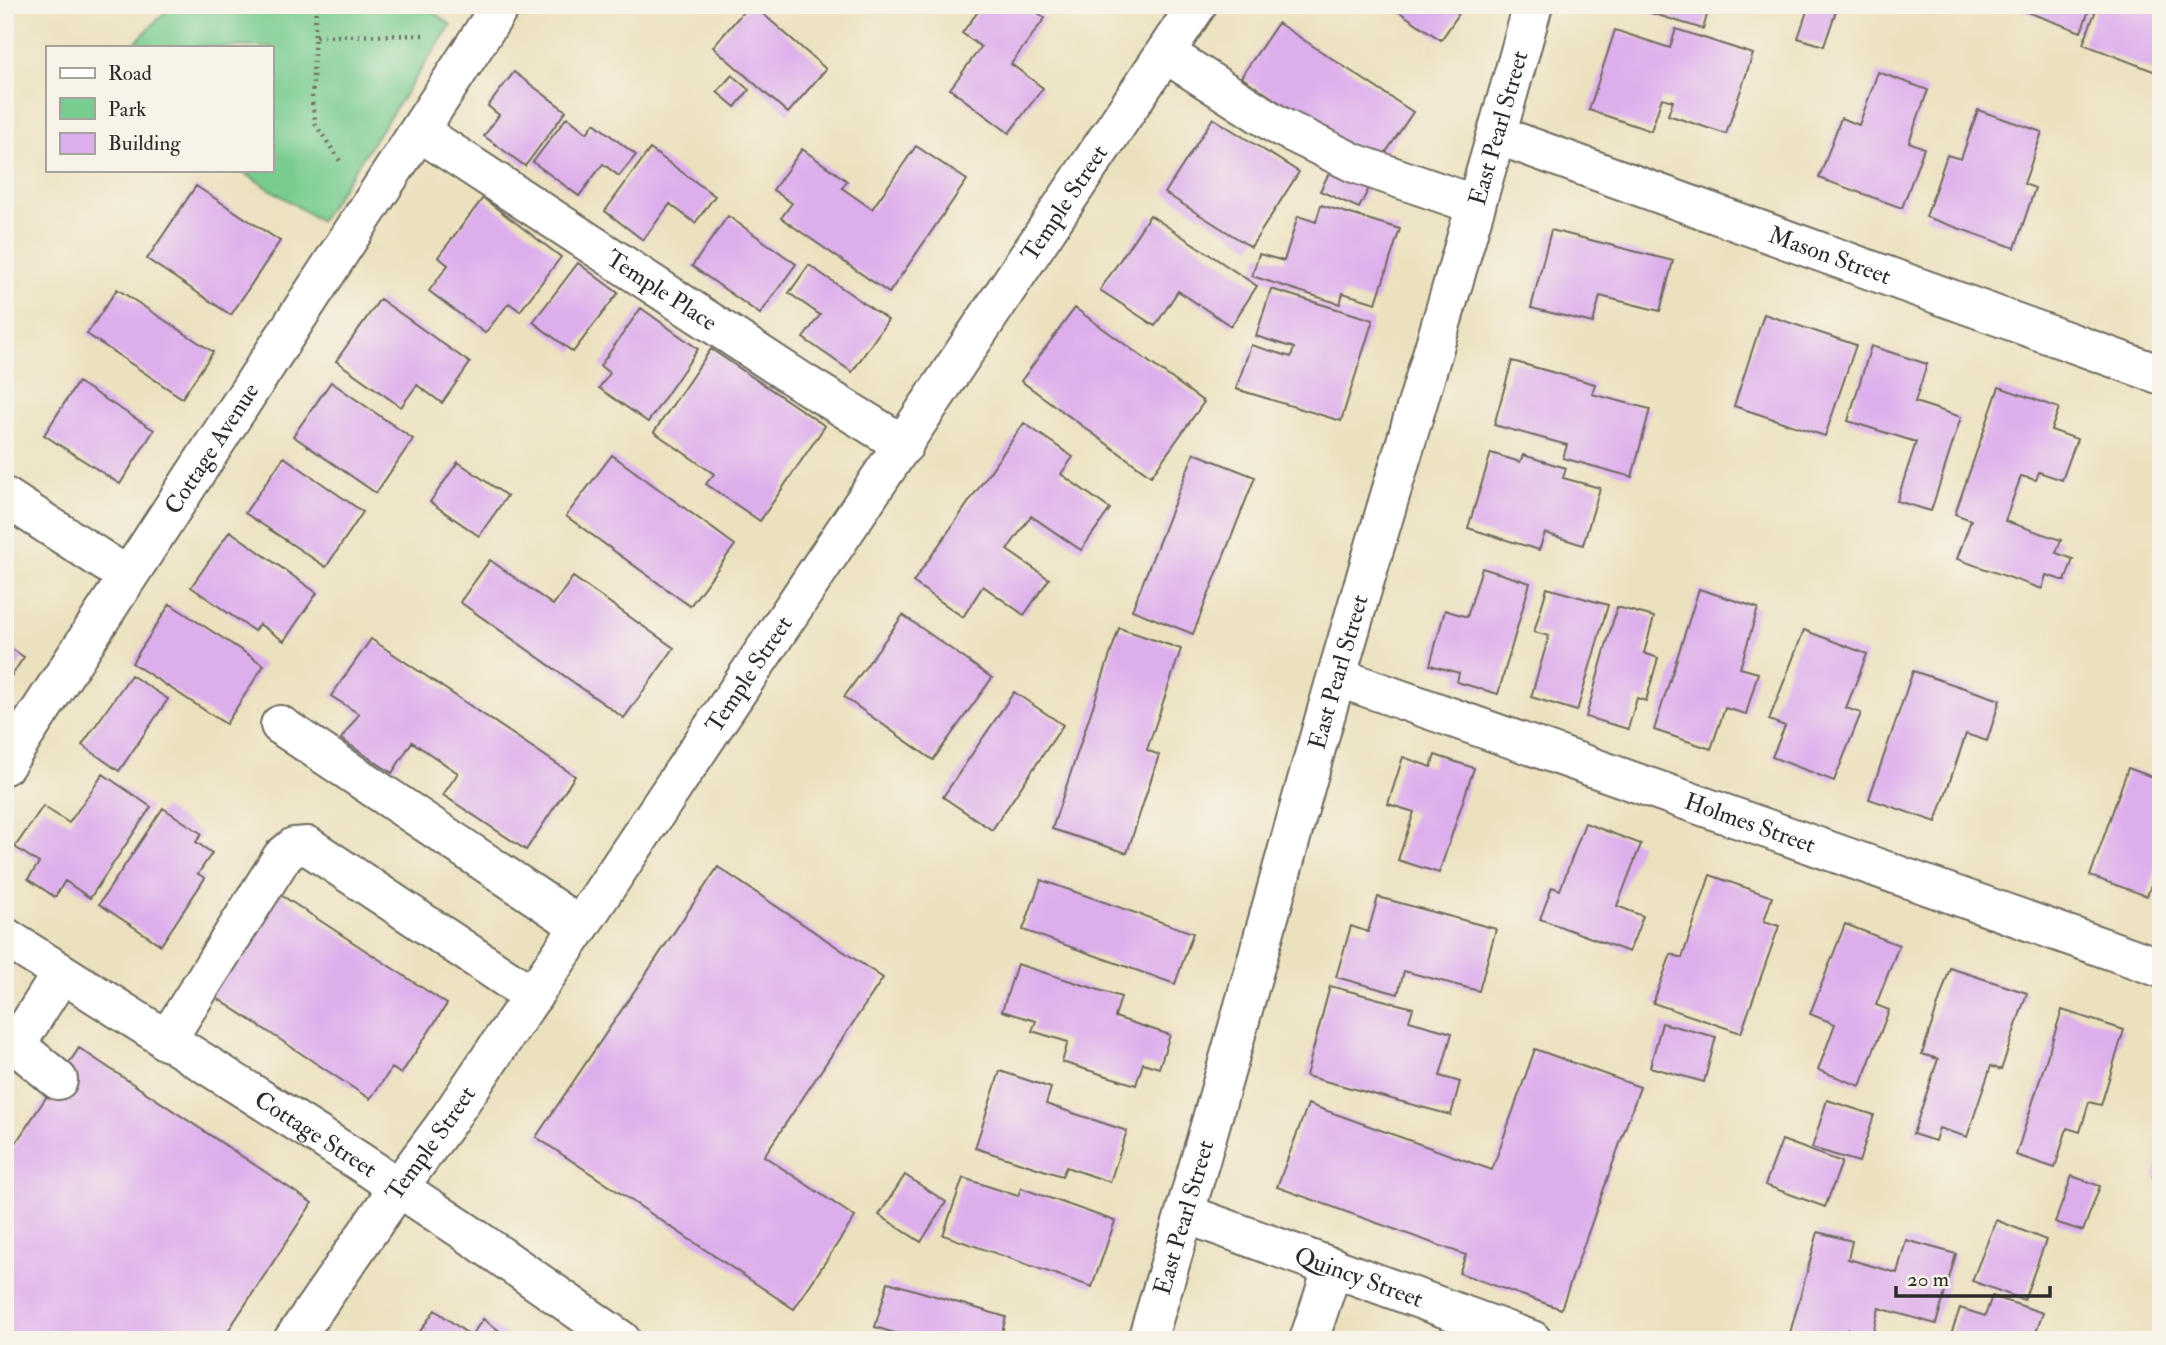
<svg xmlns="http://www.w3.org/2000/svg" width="2166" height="1345" viewBox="0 0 2166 1345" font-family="'IM FELL Double Pica',serif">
	<rect width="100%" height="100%" fill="#f7f3e8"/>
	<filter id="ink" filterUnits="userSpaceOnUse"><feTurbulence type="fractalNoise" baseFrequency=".0143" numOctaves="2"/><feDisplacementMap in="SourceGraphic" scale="14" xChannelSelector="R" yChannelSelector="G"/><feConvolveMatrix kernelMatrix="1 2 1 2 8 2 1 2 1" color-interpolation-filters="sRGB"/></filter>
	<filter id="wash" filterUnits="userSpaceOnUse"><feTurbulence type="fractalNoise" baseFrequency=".00686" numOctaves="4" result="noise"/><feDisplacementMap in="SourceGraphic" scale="28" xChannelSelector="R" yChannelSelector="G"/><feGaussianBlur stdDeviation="1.57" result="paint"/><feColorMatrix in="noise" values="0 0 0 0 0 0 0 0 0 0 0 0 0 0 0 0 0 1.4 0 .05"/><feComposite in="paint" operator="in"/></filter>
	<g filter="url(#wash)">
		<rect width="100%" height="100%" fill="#ece1bf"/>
		<path fill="#78cc90" stroke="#527c5e" stroke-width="2" d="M172 5H423L451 25 320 221 240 170H271V47H131Z"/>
		<g id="blocks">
			<path fill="#ddaeec" d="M749 5H753L826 69 788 113 713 47Z
				M983 5H1027L1045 18 1011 64 1043 88 1009 133 950 89 981 47 962 33Z
				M1389 5H1465L1441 40Z
				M1625 5H1710L1703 29Z
				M1809 5H1838L1824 46 1798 38Z
				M2008 5H2091L2081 32Z
				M2098 5H2161V74L2083 44Z
				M1278 23 1413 112 1376 167 1241 77Z
				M1676 29 1753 54 1726 134 1668 115 1673 101 1662 98 1651 131 1589 110 1615 30 1670 48Z
				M514 72 566 111 525 166 484 136 499 115 488 106Z
				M1878 72 1928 90 1909 142 1924 148 1902 208 1819 178 1841 118 1859 125Z
				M732 75 749 90 735 107 717 92Z
				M1978 110 2042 132 2024 184 2035 188 2015 248 1926 217 1947 155 1961 159Z
				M567 117 587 133 594 123 636 155 619 176 603 164 579 196 533 162Z
				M1213 118 1299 172 1251 247 1165 193Z
				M916 146 967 180 889 293 781 218 792 203 773 190 802 149 847 181 842 188 872 209Z
				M650 149 715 196 695 223 670 204 643 240 605 211Z
				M1333 165 1372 182 1359 208 1320 191Z
				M196 186 280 241 231 315 147 259Z
				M483 198 561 257 520 311 509 303 485 333 429 291 448 265 438 257Z
				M1321 205 1400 229 1376 303 1343 293 1340 304 1252 276 1259 254 1284 261 1298 216 1316 222Z
				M1150 215 1257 286 1231 326 1178 291 1155 326 1100 290Z
				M728 216 796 264 760 314 692 266Z
				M1551 230 1673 261 1660 311 1600 296 1593 323 1531 308Z
				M578 263 618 293 573 352 533 322Z
				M809 265 888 320 852 372 803 338 820 315 789 293Z
				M117 289 213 352 182 398 87 334Z
				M1271 289 1373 320 1341 421 1236 389 1251 345 1291 357 1294 348 1256 336Z
				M380 299 470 363 442 403 417 385 401 407 336 361Z
				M641 308 698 349 648 422 599 388 610 373 600 366Z
				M1075 308 1204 402 1151 476 1021 381Z
				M1764 314 1856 345 1825 436 1734 406Z
				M1871 346 1927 364 1915 402 1961 417 1931 511 1897 501 1916 442 1848 421Z
				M711 349 825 426 760 521 706 484 714 474 654 432Z
				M1512 361 1595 384 1592 394 1650 409 1632 477 1563 458 1567 445 1494 425Z
				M78 382 154 430 120 484 44 435Z
				M331 382 413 439 376 493 293 436Z
				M1999 387 2059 408 2051 430 2077 439 2062 480 2039 472 2036 480 2021 476 2005 521 2061 540 2056 553 2073 559 2065 581 2046 575 2042 589 1957 559 1971 520 1955 514Z
				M1024 423 1073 457 1061 474 1110 509 1081 550 1031 516 1007 550 1049 579 1024 615 983 586 963 617 913 582Z
				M1194 453 1255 477 1193 634 1132 610Z
				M1491 453 1520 462 1523 455 1566 468 1563 478 1600 488 1583 545 1545 533 1539 550 1468 528Z
				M612 455 735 545 690 606 566 516Z
				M284 457 363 512 326 567 245 513Z
				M458 462 507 496 479 536 430 502Z
				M230 531 317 593 284 641 259 624 254 631 191 587Z
				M490 560 553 605 573 577 674 648 624 718 460 602Z
				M1482 568 1530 583 1498 694 1457 682 1459 673 1430 665 1445 610 1467 617Z
				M1547 588 1608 605 1577 711 1531 697 1549 636 1534 632Z
				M1699 589 1758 608 1740 668 1758 673 1746 714 1725 708 1711 749 1654 730Z
				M170 604 264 665 226 724 132 663Z
				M1617 607 1654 617 1644 653 1658 658 1646 701 1637 698 1628 729 1586 717Z
				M903 615 992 678 933 760 844 697Z
				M1119 628 1181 649 1147 750 1159 755 1127 853 1052 829Z
				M1804 630 1867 654 1846 708 1861 713 1834 781 1772 757 1785 726 1769 720Z
				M371 639 575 776 526 850 443 795 458 773 412 742 392 773 341 739 359 714 331 696Z
				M5 644 24 657 5 685Z
				M1913 671 2000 700 1987 741 1966 734 1936 822 1869 799Z
				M131 675 168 699 119 771 82 745Z
				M1014 692 1063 725 992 830 943 797Z
				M1435 755 1474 768 1439 873 1398 860 1414 812 1388 804 1403 757 1431 767Z
				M2128 768 2161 780V857L2147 896 2090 876Z
				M103 774 151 807 90 898 65 881 55 897 28 879 39 863 15 847 43 806 69 823Z
				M163 808 202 834 196 842 212 853 198 874 205 878 161 945 99 904Z
				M1585 823 1641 844 1617 906 1643 916 1629 952 1540 919 1552 887 1560 890Z
				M718 867 883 978 764 1156 855 1217 794 1309 536 1137Z
				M1710 875 1772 897 1764 921 1779 926 1741 1033 1653 1003 1671 954 1682 958Z
				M1041 880 1193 933 1175 984 1023 930Z
				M275 891 447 1004 401 1074 392 1068 370 1099 208 992Z
				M1378 897 1496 929 1479 991 1404 971 1398 994 1336 977 1351 926 1368 932Z
				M1845 924 1899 945 1876 1005 1889 1010 1860 1086 1818 1070 1835 1024 1810 1014Z
				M1017 964 1121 997 1115 1017 1170 1035 1159 1068 1143 1063 1136 1085 1062 1062 1068 1042 1032 1031 1036 1021 1002 1011Z
				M1950 968 2027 993 2001 1070 1991 1066 1967 1137 1939 1128 1935 1141 1913 1134 1938 1059 1922 1054Z
				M1330 986 1413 1008 1409 1021 1452 1033 1440 1076 1460 1082 1451 1115 1306 1076Z
				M2062 1010 2124 1030 2101 1105 2089 1102 2080 1132 2067 1128 2055 1168 2016 1155Z
				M1662 1023 1716 1037 1704 1082 1650 1067Z
				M79 1048 312 1203 222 1340H5V1159Z
				M1535 1049 1640 1087 1561 1309 1459 1273 1466 1255 1277 1187 1308 1104 1492 1170Z
				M1000 1071 1051 1088 1046 1104 1127 1131 1110 1182 1066 1167 1062 1176 975 1148Z
				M1827 1100 1874 1115 1859 1162 1812 1148Z
				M1782 1140 1842 1162 1825 1207 1765 1185Z
				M2161 1157V1180L2153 1177Z
				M905 1175 946 1202 921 1242 879 1215Z
				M2072 1176 2100 1186 2083 1231 2055 1222Z
				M963 1178 1018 1196 1021 1188 1115 1221 1092 1287 943 1235Z
				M1996 1220 2046 1240 2024 1300 1972 1281Z
				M1818 1232 1852 1241 1848 1259 1897 1273 1906 1240 1956 1254 1936 1324 1879 1308 1872 1336 1848 1329 1845 1340H1788Z
				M888 1282 1006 1317 1000 1340H918L875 1327Z
				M1992 1296 2043 1313 2033 1340H1949L1960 1308 1985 1316Z
				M435 1310 471 1336 483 1319 512 1340H414Z
				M2160 1318 2161 1340H2153Z"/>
		</g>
	</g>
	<g filter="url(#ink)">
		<use href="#blocks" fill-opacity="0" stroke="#6f6b5f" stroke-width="2"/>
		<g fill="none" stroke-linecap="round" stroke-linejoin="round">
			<defs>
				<g id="minor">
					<path d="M1165 53 1277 125 1354 163 1476 205"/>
					<path id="s1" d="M420 132 805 384 904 445"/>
					<path id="s2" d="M1497 135 2161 375"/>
					<path d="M5 497 127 576"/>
					<path id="s3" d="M1337 677 2161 968"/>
					<path d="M280 725 580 926"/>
					<path id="s4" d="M5 765 501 5"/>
					<path id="s5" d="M5 937 357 1160 466 1232 621 1340"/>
					<path d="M5 1035 16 1045 61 974"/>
					<path d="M166 1041 282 857 294 847 308 846 533 996"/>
					<path d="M16 1045 58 1080"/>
					<path id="s6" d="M1186 1214 1532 1340"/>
					<path id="s7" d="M293 1340 398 1188 444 1126 580 926 1197 5"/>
					<path id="s8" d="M1147 1340C1215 1119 1273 897 1337 675 1402 452 1471 230 1533 5"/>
					<path d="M1309 1340 1333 1267"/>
				</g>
			</defs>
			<use href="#minor" stroke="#6f6b5f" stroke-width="42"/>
			<path stroke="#6f6b5f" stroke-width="4.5" stroke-dasharray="2 5" stroke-linecap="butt" d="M316 5 312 102 316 125 342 164
				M316 36 426 35"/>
			<use href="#minor" stroke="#fff" stroke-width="38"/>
		</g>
	</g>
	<g text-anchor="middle" stroke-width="7" stroke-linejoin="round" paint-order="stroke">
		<g font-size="24" fill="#2b2b2b" stroke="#f7f3e8">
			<text dy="8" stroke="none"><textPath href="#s8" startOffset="1262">East Pearl Street</textPath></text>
			<text dy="8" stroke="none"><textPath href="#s7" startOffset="1374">Temple Street</textPath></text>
			<text dy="8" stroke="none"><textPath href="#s2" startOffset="354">Mason Street</textPath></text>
			<text dy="8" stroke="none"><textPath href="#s1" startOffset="289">Temple Place</textPath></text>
			<text dy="8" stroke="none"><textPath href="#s4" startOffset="378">Cottage Avenue</textPath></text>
			<text dy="8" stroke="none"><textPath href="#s8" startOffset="695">East Pearl Street</textPath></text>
			<text dy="8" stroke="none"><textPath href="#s7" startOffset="807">Temple Street</textPath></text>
			<text dy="8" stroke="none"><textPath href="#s3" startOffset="438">Holmes Street</textPath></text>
			<text dy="8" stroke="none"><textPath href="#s5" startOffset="368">Cottage Street</textPath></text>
			<text dy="8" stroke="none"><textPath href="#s7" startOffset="240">Temple Street</textPath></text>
			<text dy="8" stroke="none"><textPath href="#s8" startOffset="128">East Pearl Street</textPath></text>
			<text dy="8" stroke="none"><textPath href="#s6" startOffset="184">Quincy Street</textPath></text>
		</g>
	</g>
	<rect width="2166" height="1345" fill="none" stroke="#f7f3e8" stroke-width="28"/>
	<rect x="46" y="46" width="228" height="126" fill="#f7f3e8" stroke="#a5a39c" stroke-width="2"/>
	<rect x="60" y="68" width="35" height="10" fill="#ffffff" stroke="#a5a39c" stroke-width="2"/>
	<text x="108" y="80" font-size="21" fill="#2b2b2b">Road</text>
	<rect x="60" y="98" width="35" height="21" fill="#78cc90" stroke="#a5a39c" stroke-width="2"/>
	<text x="108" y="116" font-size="21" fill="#2b2b2b">Park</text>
	<rect x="60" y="133" width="35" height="21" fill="#ddaeec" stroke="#a5a39c" stroke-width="2"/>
	<text x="108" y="150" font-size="21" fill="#2b2b2b">Building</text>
	<path d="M1896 1286v10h154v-10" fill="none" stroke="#2b2b2b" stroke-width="3.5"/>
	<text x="1907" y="1286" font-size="21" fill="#2b2b2b" stroke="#f7f3e8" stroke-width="5" paint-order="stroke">20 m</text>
</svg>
